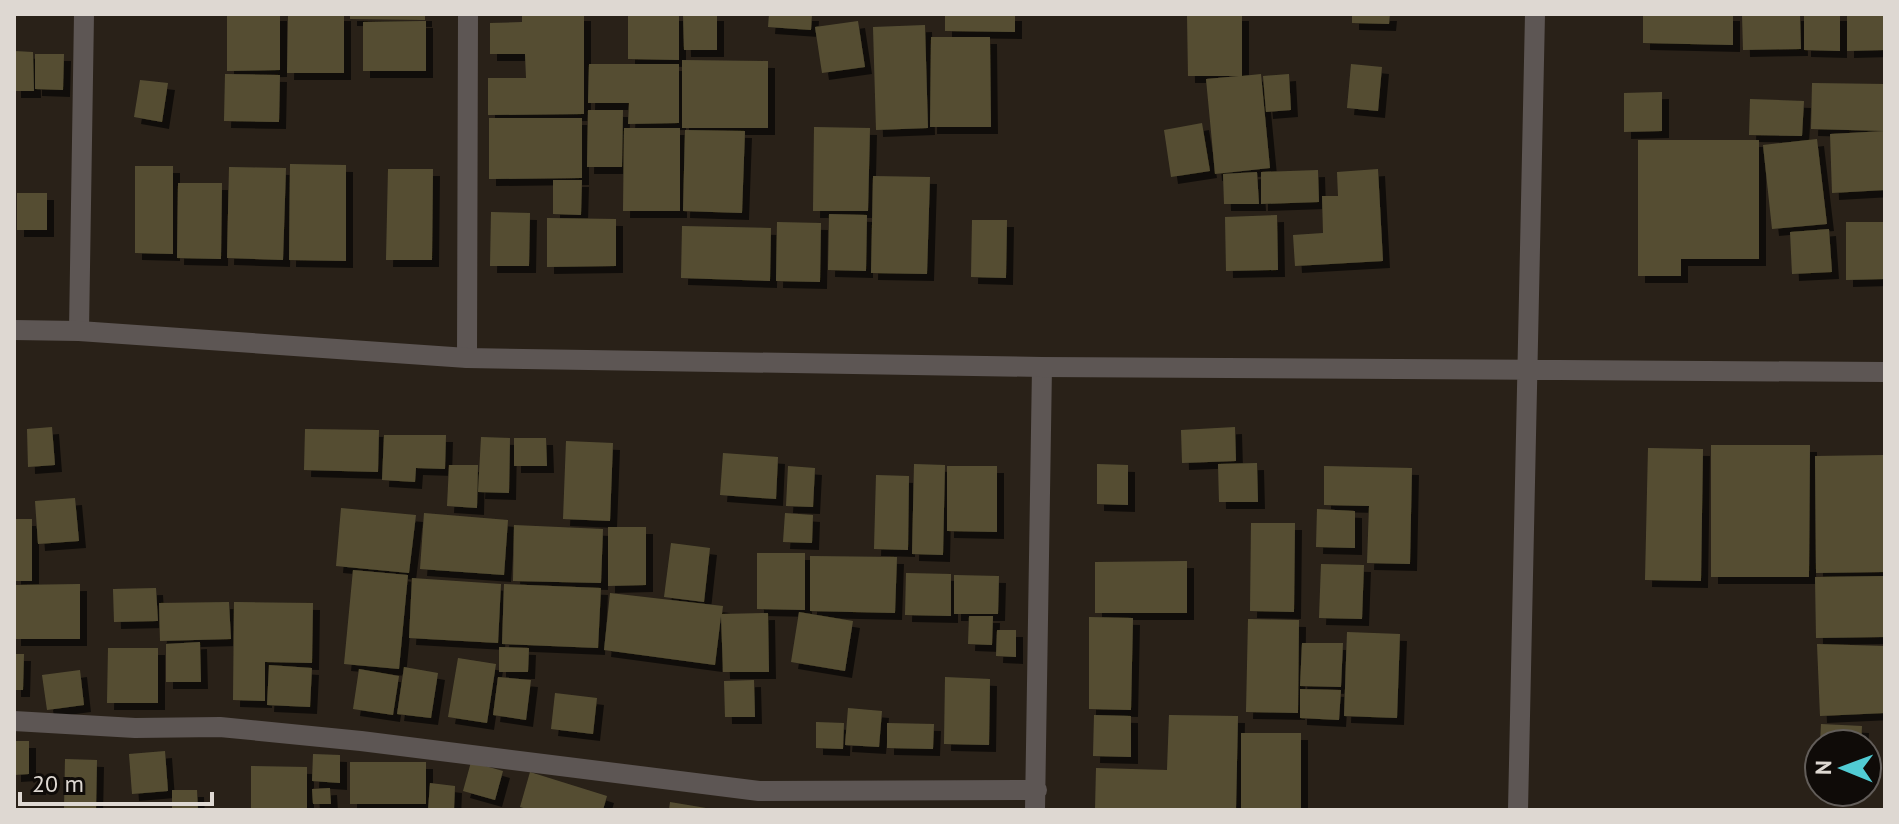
<svg xmlns="http://www.w3.org/2000/svg" width="1899" height="824" viewBox="0 0 1899 824" font-family="'PT Sans',sans-serif">
	<defs>
		<filter id="shadow"><feDropShadow dx="7" dy="7" stdDeviation="0" flood-color="#0009"/></filter>
	</defs>
	<rect width="100%" height="100%" fill="#292118"/>
	<path fill="#554e33" filter="url(#shadow)" d="M227 14H280V70L227 71Z
		M288 14H344V73H287Z
		M350 14H425V20L350 19Z
		M522 14H584V114L488 115V78H526L525 54H490V23L522 22Z
		M628 14H679V60L628 59Z
		M683 14H717V50H684Z
		M769 14H812L811 30 768 27Z
		M945 14H1015V32L945 31Z
		M1187 14H1242V76L1261 74 1270 168 1215 174 1206 79 1239 76H1188Z
		M1352 14H1390L1389 24 1352 23Z
		M1643 14H1733V45L1643 43Z
		M1742 14H1800L1801 49 1743 50Z
		M1804 14H1840V51L1804 50Z
		M1847 14H1885V50L1847 51Z
		M424 21H426V71H363V22Z
		M858 21 865 67 822 73 815 27Z
		M925 25 928 128 876 130 873 27Z
		M931 37H990L991 127H930Z
		M14 51 33 52 34 91H14Z
		M35 54H64L63 90 35 89Z
		M682 60 768 61V128H682Z
		M589 64H679V123L628 124 629 103H588Z
		M1351 64 1382 67 1378 111 1347 108Z
		M225 74 280 75 279 122 224 121Z
		M1289 74 1291 110 1266 112 1263 76Z
		M140 80 168 83 162 122 134 117Z
		M1812 83 1885 84V131L1811 129Z
		M1662 92V131L1624 132V93Z
		M1750 99 1804 101 1802 136 1749 135Z
		M588 110H623L622 167H587Z
		M489 118H582V178L489 179Z
		M1202 123 1210 171 1171 177 1164 130Z
		M814 127 870 128 868 211H813Z
		M624 128H680V211H623Z
		M685 130 745 131 742 213 683 211Z
		M1885 131V190L1832 193 1830 134Z
		M1817 139 1827 224 1772 229 1763 145Z
		M1638 140H1759V259H1681V276H1638Z
		M290 164 346 165V261L289 260Z
		M135 166H173V254L135 253Z
		M229 167 286 168 283 260 227 258Z
		M388 169H433L432 260H386Z
		M1378 169 1383 261 1295 266 1293 235 1323 233 1322 196H1338L1337 172Z
		M1318 170 1319 202 1261 204V172Z
		M1257 172 1259 204H1224L1223 174Z
		M873 176 930 177 927 274 871 273Z
		M553 180H582L581 215 553 214Z
		M178 183H222L221 259 177 258Z
		M17 193H47V230H17Z
		M491 212 530 213 529 266H490Z
		M829 214 867 215 866 271 828 270Z
		M1277 215 1278 270 1226 271 1225 217Z
		M547 218 616 219V266L547 267Z
		M972 220H1007L1006 278 971 277Z
		M777 222 821 223 820 282 776 281Z
		M1846 222H1885V279L1846 280Z
		M682 226 771 228 770 281 681 278Z
		M1829 229 1832 272 1792 274 1790 232Z
		M52 427 55 465 28 467 27 429Z
		M1235 427 1236 461 1182 463 1181 430Z
		M305 429 379 430 378 472 304 470Z
		M384 435H446L445 469 416 468 415 482 382 480Z
		M481 437 510 438 509 493 478 492Z
		M514 438H546L547 466H514Z
		M566 441 613 443 610 521 563 519Z
		M1711 445H1810L1809 577H1711Z
		M1648 448 1703 449 1701 581 1645 580Z
		M723 453 778 457 776 499 720 495Z
		M1885 455V572L1816 573 1815 456Z
		M1257 463 1258 502H1219L1218 464Z
		M914 464 945 465 943 555 912 554Z
		M1097 464 1128 465V505L1097 504Z
		M449 465H478L477 508 447 506Z
		M788 466 815 468 813 507 786 506Z
		M947 466H997V532L947 531Z
		M1324 466 1412 468 1410 564 1367 563 1369 506 1324 505Z
		M876 475 909 476 908 550 874 549Z
		M75 498 79 541 38 544 35 501Z
		M341 508 416 515 409 573 336 566Z
		M1317 509 1355 511V548L1316 547Z
		M424 513 508 520 504 575 420 569Z
		M785 513 813 515 812 543 783 542Z
		M14 519H32V581H14Z
		M1251 523H1295L1294 612 1250 611Z
		M514 525 603 529 601 583 513 581Z
		M608 527H646V585L608 586Z
		M671 543 710 548 704 602 664 597Z
		M757 553H805V610L757 609Z
		M810 556 897 557 895 613 810 611Z
		M1187 561V613H1095V562Z
		M1321 564 1364 565 1362 619 1319 618Z
		M353 570 408 575 399 669 344 664Z
		M906 573 951 574V616L905 615Z
		M954 575 999 576 998 614H954Z
		M1885 576V637L1816 638 1815 577Z
		M412 578 501 584 498 643 409 638Z
		M80 584V639H14V585Z
		M504 584 601 588 598 648 502 644Z
		M156 588 158 621 114 622 113 589Z
		M610 593 723 606 722 614 768 613 769 672H723L721 616 715 665 604 650Z
		M229 602 231 639 160 641 159 603Z
		M234 602 313 603 312 663 265 662V701L233 700Z
		M799 612 853 621 845 671 791 662Z
		M969 616H993L992 645 968 644Z
		M1089 617 1133 618 1131 710 1089 709Z
		M1248 619 1299 620 1298 713 1246 712Z
		M997 630H1016V657L996 656Z
		M1347 632 1400 634 1397 718 1344 716Z
		M200 642 201 682H166V644Z
		M1302 643H1343L1341 687 1300 686Z
		M1817 644 1885 646V713L1820 716Z
		M499 647 529 648 528 672H499Z
		M108 648H158V703H107Z
		M14 654H24L23 690H14Z
		M458 658 496 664 487 723 448 717Z
		M269 665 312 668 310 707 267 705Z
		M404 667 438 673 431 718 397 714Z
		M359 669 399 676 393 715 353 709Z
		M80 670 84 705 47 710 42 675Z
		M498 677 531 680 526 720 493 715Z
		M945 677 990 679 989 745 944 744Z
		M754 680 755 717H725L724 681Z
		M1300 689 1341 690 1339 720 1300 718Z
		M555 693 597 698 593 734 551 729Z
		M848 708 882 711 879 747 845 745Z
		M1094 715 1131 716V757L1093 756Z
		M1169 715 1238 716 1236 810H1095L1096 768 1167 770Z
		M816 722 844 723 843 749 816 748Z
		M887 723 934 724 933 749 887 748Z
		M1821 724 1862 726 1861 744H1820Z
		M1241 733H1301V810H1241Z
		M14 741H29V774L14 775Z
		M165 751 168 791 132 794 129 754Z
		M313 754 340 755V783L312 781Z
		M65 759 97 760 96 810H64Z
		M350 762H426V804H350Z
		M471 762 503 771 495 800 463 791Z
		M251 766 307 767V810H251Z
		M530 772 607 796 603 810H530L520 807Z
		M430 783 455 786 454 810H428Z
		M330 788 331 804H313L312 789Z
		M172 790H197L198 810H172Z
		M670 802 706 808V810H669Z"/>
	<g fill="none" stroke-linecap="round" stroke-linejoin="round">
		<path stroke="#5d5654" stroke-width="20" d="M79 331 84 14
			M467 358 468 14
			M14 721 135 728 220 727 361 741 759 791 1037 790
			M1035 810 1042 367"/>
		<path stroke="#5d5654" stroke-width="20" d="M14 330 79 331 467 358 1042 367 1885 372
			M1518 810 1535 14"/>
	</g>
	<rect width="1899" height="824" fill="none" stroke="#ded8d2" stroke-width="32"/>
	<g transform="translate(1843 768) rotate(271)"><circle r="38" fill="#0f0b08" stroke="#625d59" stroke-width="2"/>
	<path d="M0-6L14 30L0 20L-14 30Z" fill="#51ccd4"/>
	<text y="-12" font-size="22" font-weight="bold" text-anchor="middle" fill="#ded8d2">N</text>
	</g>
	<path d="M20 792v12h192v-12" fill="none" stroke="#ded8d2" stroke-width="4"/>
	<text x="32" y="792" font-size="24" fill="#ded8d2" stroke="#0f0b08" stroke-width="6" paint-order="stroke">20 m</text>
</svg>
